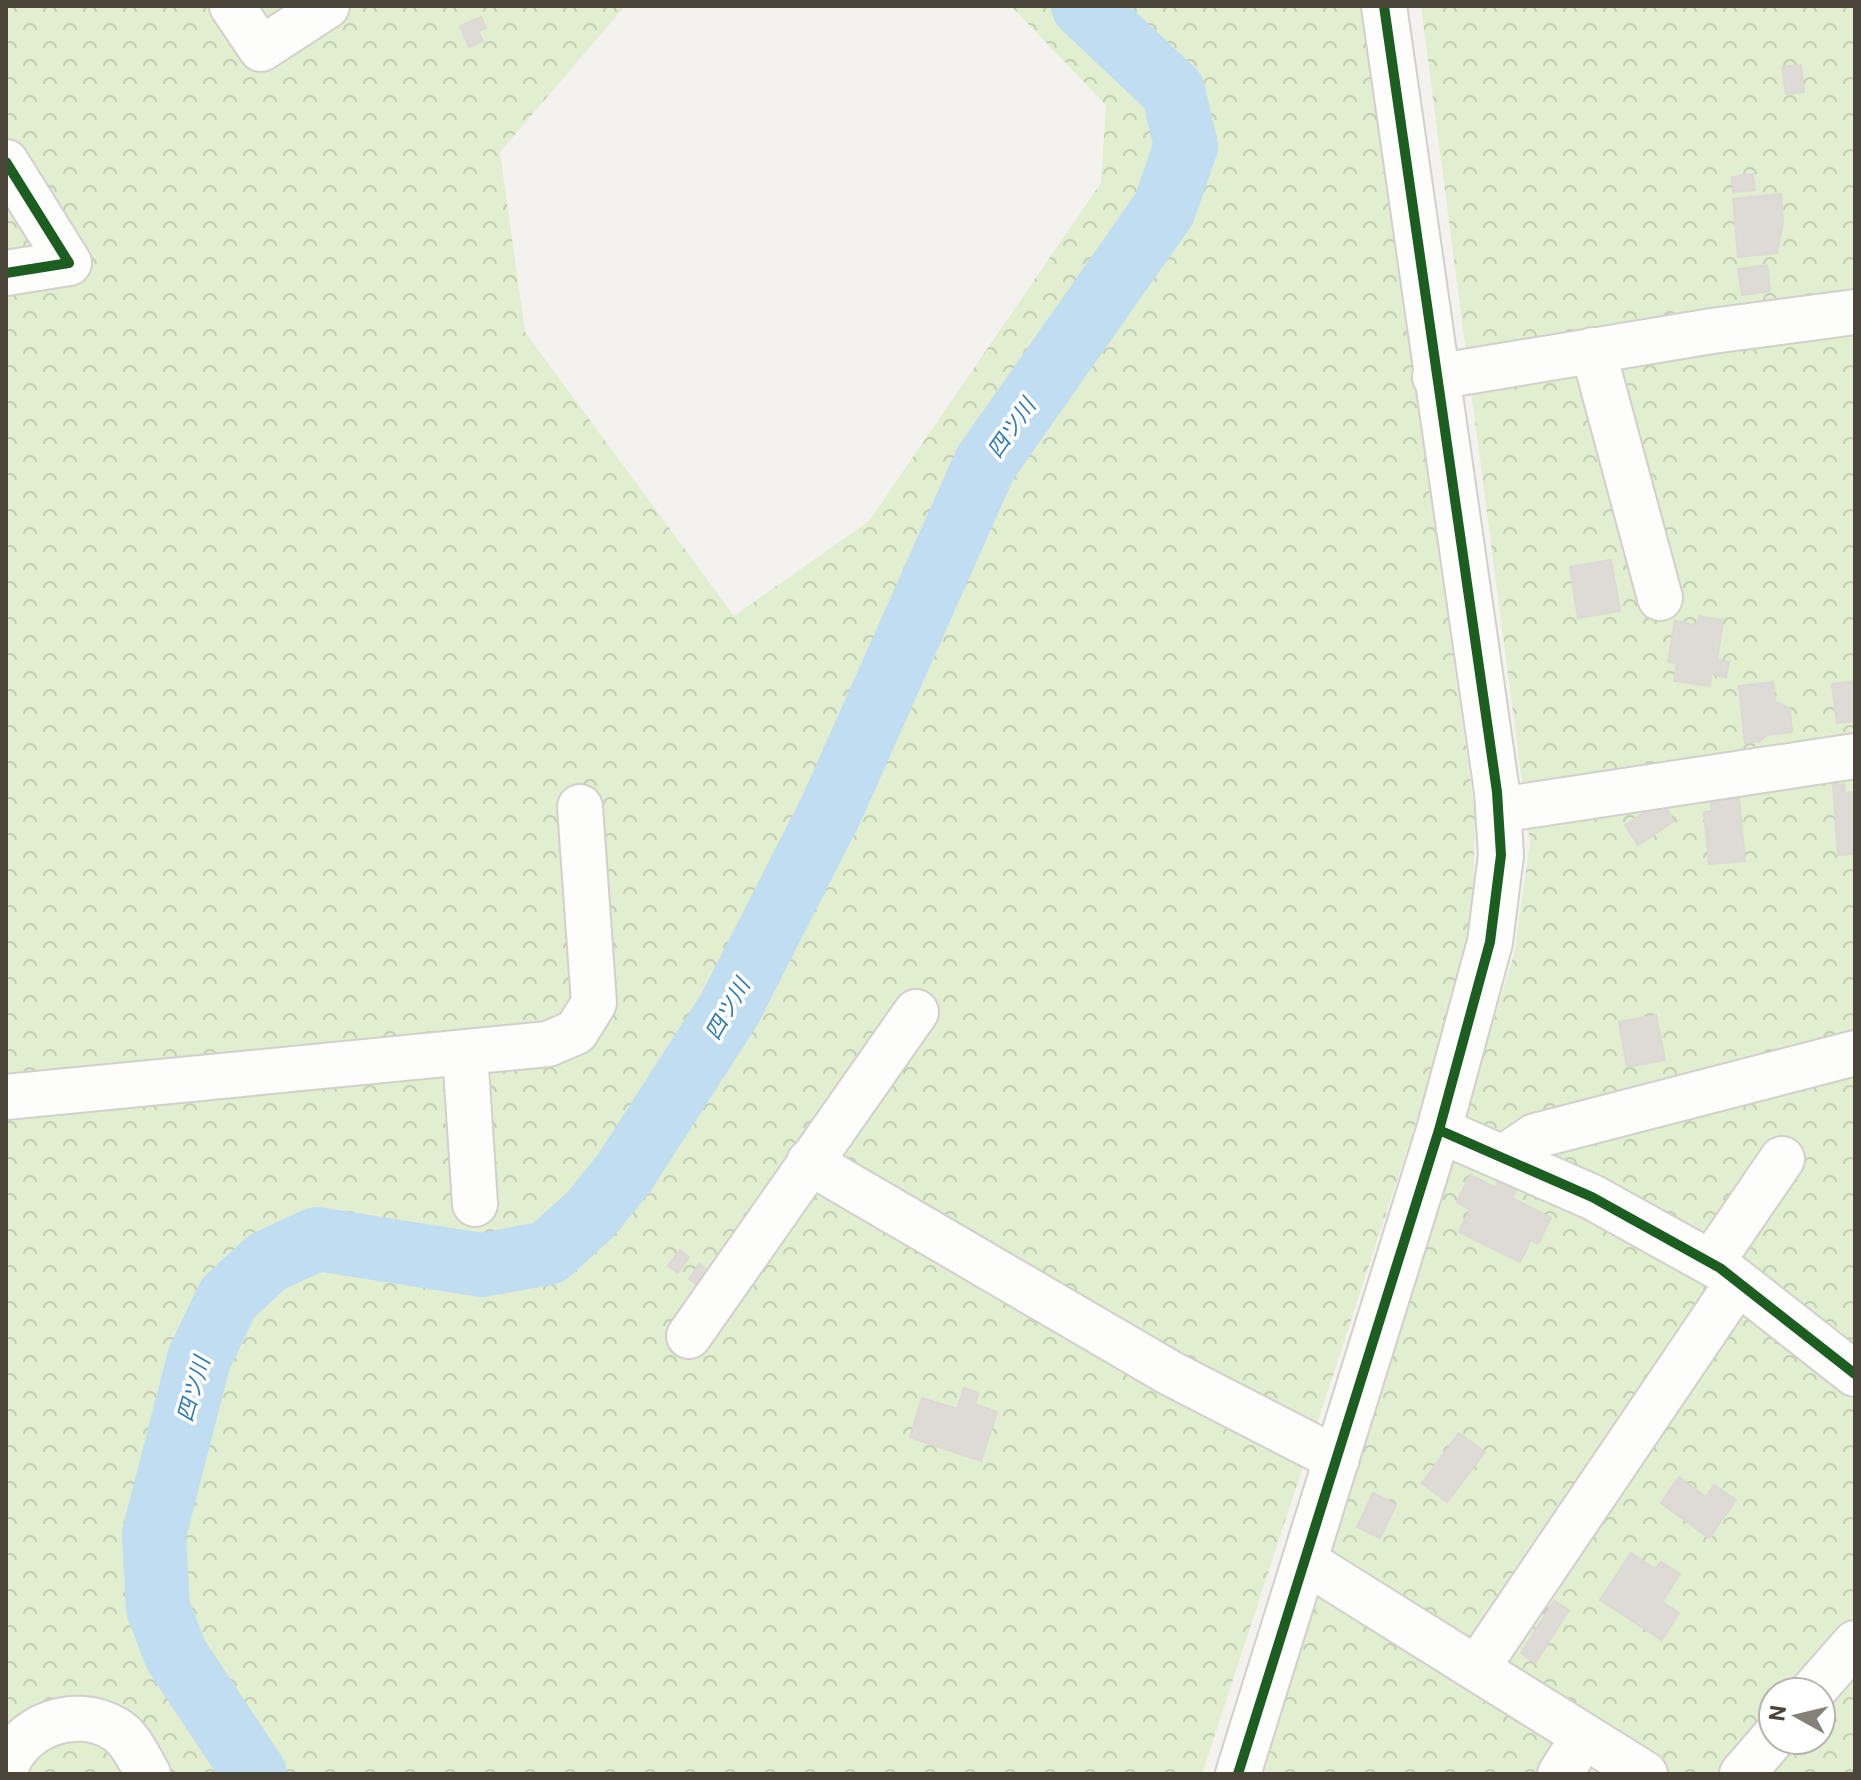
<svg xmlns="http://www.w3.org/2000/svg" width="1861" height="1780" viewBox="0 0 1861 1780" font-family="Roboto,'Noto Sans JP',sans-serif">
	<defs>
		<pattern id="forest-crowns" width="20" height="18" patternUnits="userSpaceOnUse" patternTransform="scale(2)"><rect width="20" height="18" fill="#e1eecf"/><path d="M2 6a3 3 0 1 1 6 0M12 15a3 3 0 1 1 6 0" fill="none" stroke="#c3cdb2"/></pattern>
	</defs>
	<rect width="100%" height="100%" fill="#f4f2ee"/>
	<path fill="url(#forest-crowns)" fill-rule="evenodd" d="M6 6H625L500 152 525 332 734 616 869 521 1101 183 1106 105 1011 6H1362L1475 813 1472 952 1202 1774H6Z
		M1421 6H1855V1774H1261L1514 954 1530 843ZM1773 1692H1821V1740H1773Z"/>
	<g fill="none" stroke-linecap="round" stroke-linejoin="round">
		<path stroke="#c0ddf1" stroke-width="64" d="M255 1774 176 1655 158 1608 154 1534 199 1359 228 1298 267 1262 317 1239 482 1265 548 1253 591 1214 624 1173 729 1010 831 810 985 464 1164 209 1186 146 1173 91 1083 6"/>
	</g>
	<path fill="#dedbd6" stroke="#dcd9d4" stroke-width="2" d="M481 17 486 28 478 31 483 41 469 47 460 26Z
		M1801 65 1804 92 1786 94 1782 67Z
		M1753 174 1755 190 1733 192 1732 177Z
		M1781 194 1783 222 1777 253 1738 257 1733 199Z
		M1767 265 1770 291 1742 295 1738 269Z
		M1611 560 1620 611 1578 618 1570 567Z
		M1699 616 1723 620 1717 660 1729 662 1726 677 1711 674 1710 686 1674 681 1677 663 1668 662 1675 621 1697 625Z
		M1855 681V721L1837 723 1832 684Z
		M1773 682 1775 702 1790 708 1792 732 1767 735 1760 741 1745 743 1739 686Z
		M1844 784 1845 793 1855 792V854L1838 855 1833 785Z
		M1739 798 1745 861 1709 864 1704 812 1712 811 1711 801Z
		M1662 801 1674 821 1638 845 1625 825Z
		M1656 1015 1665 1060 1627 1067 1619 1022Z
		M1470 1175 1496 1188 1501 1177 1518 1186 1512 1198 1551 1218 1538 1244 1531 1240 1520 1262 1459 1232 1470 1209 1457 1202Z
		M680 1250 689 1257 678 1273 668 1266Z
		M699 1264 710 1272 700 1287 689 1279Z
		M964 1388 978 1393 975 1404 997 1412 981 1461 910 1437 922 1398 957 1409Z
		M1459 1433 1485 1452 1447 1502 1422 1483Z
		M1679 1477 1706 1497 1714 1485 1736 1500 1709 1538 1661 1503Z
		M1373 1493 1396 1505 1380 1538 1357 1527Z
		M1631 1553 1655 1569 1661 1562 1680 1574 1662 1602 1679 1613 1662 1640 1600 1600Z
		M1554 1601 1569 1610 1535 1663 1521 1653Z"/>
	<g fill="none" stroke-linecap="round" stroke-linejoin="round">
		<defs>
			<path id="minor" d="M232 6 261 49 327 6
				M6 162 69 263 6 273
				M1593 350 1660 598
				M1435 377 1712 331 1855 312
				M1499 810 1855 756
				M465 1052 475 1204
				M6 1097 548 1044 576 1032 594 1003 580 807
				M1439 1130 1592 1197 1720 1268 1855 1374
				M1504 1157 1535 1136 1855 1053
				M809 1162 1170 1373 1337 1459
				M1711 1263 1782 1159
				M689 1336 916 1012
				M1306 1562 1645 1774
				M1477 1668 1738 1282
				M1812 1692 1855 1643
				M6 1767C21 1725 76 1705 115 1729 130 1737 140 1760 148 1774
				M1238 1774 1439 1130 1490 942 1501 855 1497 792 1384 6
				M1560 1774 1583 1737
				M1742 1774 1773 1738"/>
		</defs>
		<use href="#minor" stroke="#d2d0cb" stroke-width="48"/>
		<use href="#minor" stroke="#fdfdfc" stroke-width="44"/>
		<defs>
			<path id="cycleway" d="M6 162 69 263 6 273
				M1439 1130 1592 1197 1720 1268 1855 1374
				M1238 1774 1439 1130 1490 942 1501 855 1497 792 1384 6"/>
		</defs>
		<use href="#cycleway" stroke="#fff" stroke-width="15"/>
		<use href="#cycleway" stroke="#1b5e20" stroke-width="10"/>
	</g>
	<g text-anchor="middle" stroke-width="7" stroke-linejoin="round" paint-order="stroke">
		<g font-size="22" font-style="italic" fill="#2e7ab2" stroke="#fff">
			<text transform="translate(1011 428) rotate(-55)" y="8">四ツ川</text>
			<text transform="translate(727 1009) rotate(-60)" y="8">四ツ川</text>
			<text transform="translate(193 1389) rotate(-74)" y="8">四ツ川</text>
		</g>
	</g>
	<rect width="1861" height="1780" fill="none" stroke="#4b4439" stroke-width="16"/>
	<g transform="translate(1797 1716) rotate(278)"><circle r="38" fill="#ffffff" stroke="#b7b4b0" stroke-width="2"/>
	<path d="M0-6L14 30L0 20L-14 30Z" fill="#868178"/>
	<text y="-12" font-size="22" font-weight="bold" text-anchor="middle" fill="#4b4439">N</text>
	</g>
</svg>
